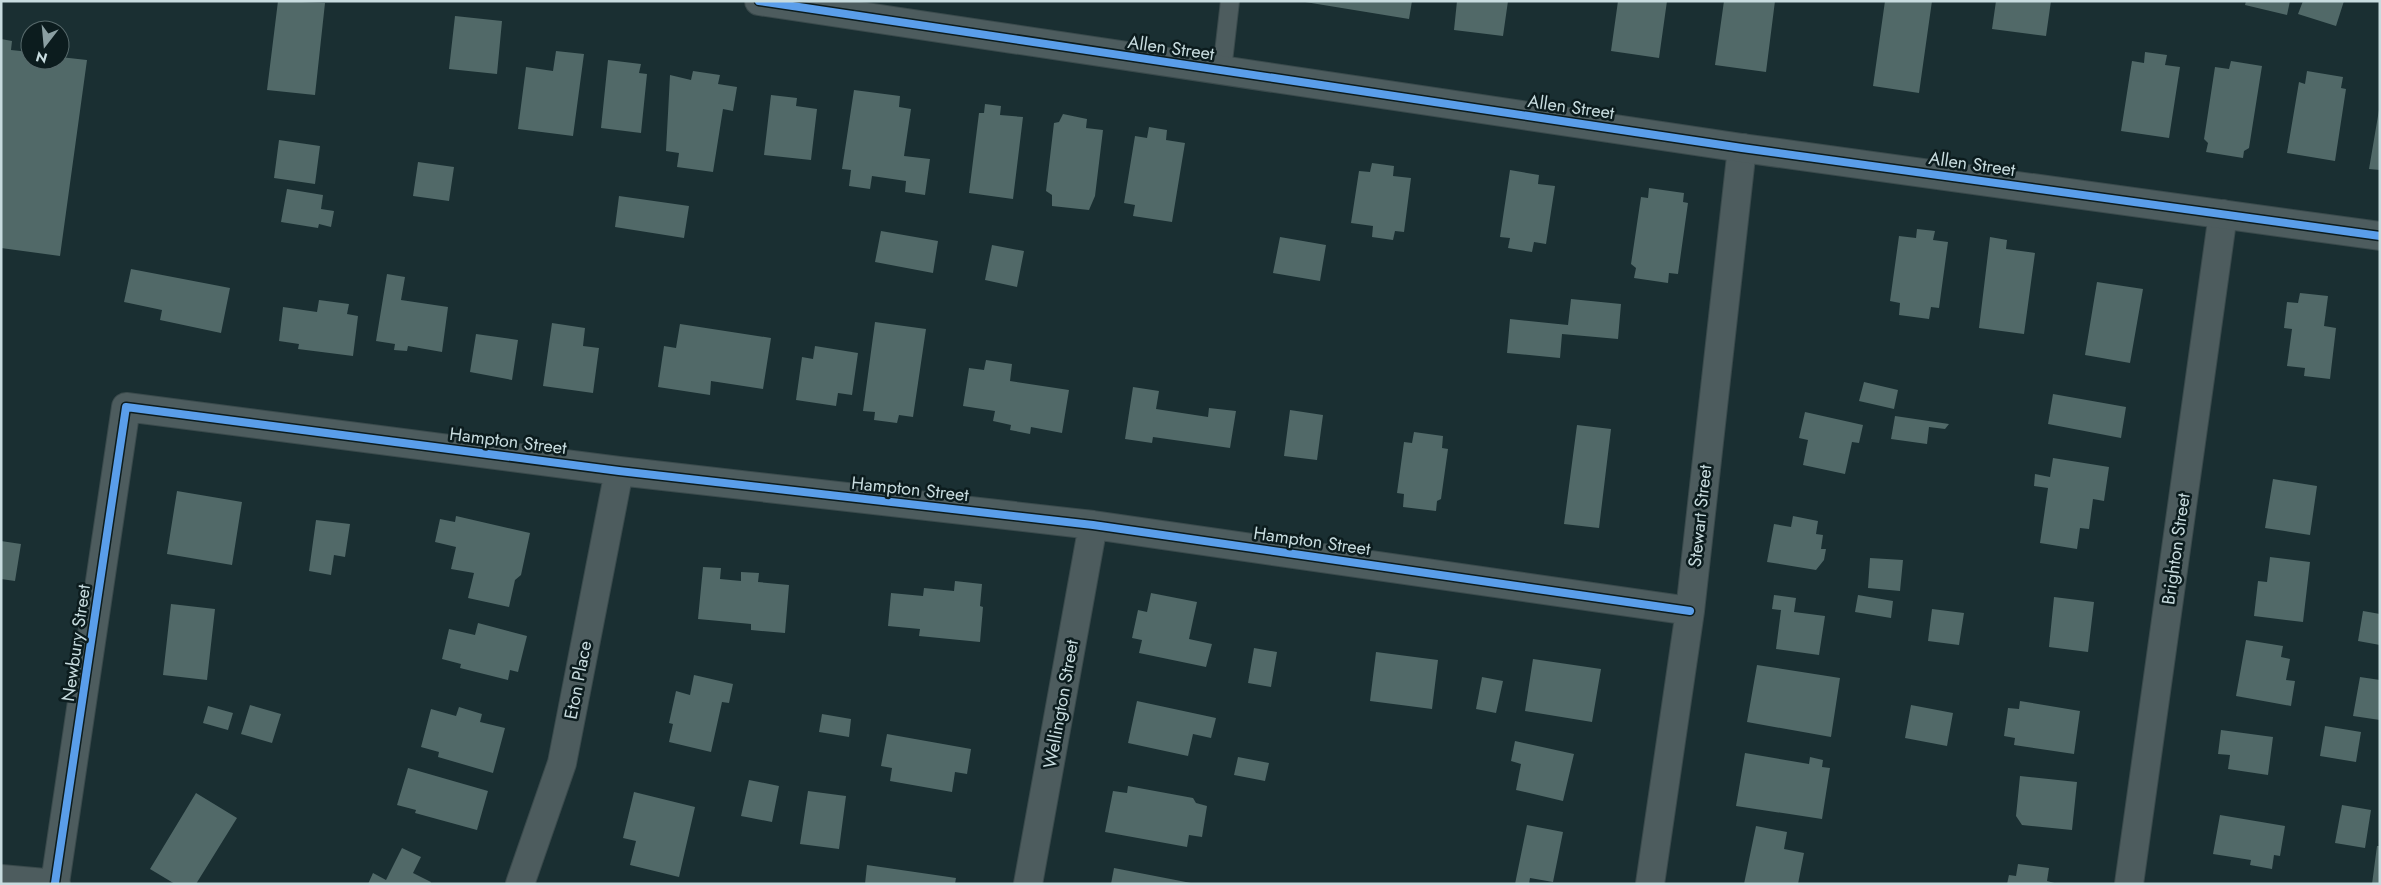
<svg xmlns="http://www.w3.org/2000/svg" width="2381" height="885" viewBox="0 0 2381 885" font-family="Jost,sans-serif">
	<rect width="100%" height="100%" fill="#1a2f32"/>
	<path fill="#516968" d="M278 1 325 3 315 95 267 90Z
		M1299 1H1412L1409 19Z
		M1457 1H1508L1503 36 1454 30Z
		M1618 1H1667L1659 58 1611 51Z
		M1724 1H1775L1766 72 1715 65Z
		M1885 1H1932L1919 93 1873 86Z
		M1996 1H2051L2046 36 1992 29Z
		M2246 1H2290L2287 15 2245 5Z
		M2303 1H2344L2336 26 2298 14Z
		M455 16 502 21 497 74 449 69Z
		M1 39 12 41 11 50 30 52V60H60V57L87 60 60 256 1 248Z
		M556 51 584 54 573 136 518 129 526 67 553 71Z
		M2145 52 2167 55 2165 65 2180 67 2169 138 2121 131 2132 61 2144 63Z
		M608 60 641 64 639 73 647 74 641 133 601 128Z
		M2231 61 2262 66 2249 148 2244 151 2243 158 2206 152 2208 143 2204 139 2215 67 2229 69Z
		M693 71 720 75 718 84 737 87 733 111 723 109 713 172 677 167 679 153 666 151 670 75 691 80Z
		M2307 71 2343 77 2341 88 2346 89 2335 161 2287 153 2299 82 2305 84Z
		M854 90 900 96 899 107 911 109 904 156 930 159 925 195 905 192 906 181 872 176 870 189 849 186 851 170 842 169Z
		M771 95 797 98 796 106 817 109 811 160 764 155Z
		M985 104 1001 106 1000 115 1023 117 1013 199 969 193 979 113H984Z
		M2379 110H2380V170L2369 169Z
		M1063 114 1087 119 1086 128 1103 130 1095 196 1089 210 1052 206V195L1046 191 1054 123 1059 122Z
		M1149 127 1167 130 1166 140 1185 143 1172 222 1133 216 1135 205 1124 203 1135 136 1147 138Z
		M279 140 320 146 315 184 274 178Z
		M418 162 454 167 449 201 413 196Z
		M1372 163 1394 166 1393 176 1411 178 1404 232 1395 231 1393 240 1372 237 1373 226 1351 223 1359 171 1370 172Z
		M1510 170 1539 175 1538 184 1555 186 1546 244 1534 242 1532 252 1508 248 1510 238 1500 237Z
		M1649 188 1684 193 1683 202 1688 203 1678 274 1669 273 1668 283 1634 278 1636 268 1631 264 1641 197 1648 198Z
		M287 189 323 195 321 209 334 211 331 227 319 224 318 228 281 222Z
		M619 196 689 206 684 238 615 227Z
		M1917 229 1935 231 1933 240 1948 242 1939 308 1931 307 1929 319 1899 315 1900 303 1890 301 1899 236 1916 238Z
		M881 231 938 241 933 273 875 262Z
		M1280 237 1326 245 1320 281 1273 273Z
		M1990 237 2007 240 2006 249 2035 253 2024 334 1979 328Z
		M992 245 1024 251 1017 287 985 280Z
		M131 269 230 288 221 333 160 320 162 310 124 302Z
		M387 274 405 277 401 300 448 307 442 352 408 346 407 351 394 350 395 344 376 341Z
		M2097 282 2143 289 2130 363 2085 355Z
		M2300 293 2328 296 2324 326 2336 328 2330 379 2304 376 2305 368 2287 366 2292 329 2284 328 2287 302 2298 303Z
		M1571 299 1621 304 1618 339 1562 334 1560 358 1507 353 1510 319 1568 325Z
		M319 300 349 304 347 314 358 316 353 356 298 349 299 344 279 341 283 307 317 312Z
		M875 322 926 329 913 417 899 415 897 423 874 420 875 412 863 411Z
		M552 323 585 328 583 346 599 348 593 393 543 386Z
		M680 324 771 338 763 389 711 381 710 395 658 387 664 346 676 348Z
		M476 334 518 340 512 380 470 372Z
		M815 346 858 353 852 395 838 393 836 406 796 400 802 357 813 359Z
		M986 360 1012 364 1010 381 1069 390 1062 433 1031 427 1030 434 1010 430 1011 425 993 421 995 411 963 406 969 368 984 370Z
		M1864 382 1898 390 1894 409 1859 401Z
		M1133 387 1159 391 1156 409 1208 417 1209 408 1236 411 1230 448 1153 437 1152 443 1125 439Z
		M2053 394 2126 407 2121 438 2048 424Z
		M1290 410 1323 415 1317 460 1284 456Z
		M1805 412 1863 425 1859 443 1852 442 1845 474 1803 465 1808 440 1799 438Z
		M1895 416 1949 424 1945 429 1929 427 1927 444 1891 439Z
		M1577 425 1611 429 1599 528 1564 524Z
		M1414 432 1443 436 1442 448 1448 449 1441 499 1437 501 1436 511 1403 507 1404 494 1397 493 1404 442 1412 443Z
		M2053 458 2109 467 2104 501 2093 499 2089 529 2080 528 2077 549 2040 543 2048 488 2034 486 2035 474 2050 477Z
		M2273 479 2317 486 2310 535 2265 528Z
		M177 491 242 502 232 565 167 554Z
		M456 516 530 533 521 575 515 580 509 607 468 598 474 573 451 569 456 547 435 542 440 519 455 522Z
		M1793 516 1818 521 1816 534 1823 535 1821 549H1826L1824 560 1816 570 1767 562 1774 524 1791 527Z
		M316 520 350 524 345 557 334 555 331 575 309 571Z
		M1 541 21 544 15 581 1 579Z
		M2270 557 2310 562 2303 622 2254 616 2258 581 2267 582Z
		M1870 558 1903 560 1900 591 1868 588Z
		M703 567 721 568 720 579 741 581V572L759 573 758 582 789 585 785 633 751 630V624L698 619Z
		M955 581 982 584 980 606 983 607 980 642 919 636 920 629 888 626 891 593 923 596 924 588 954 591Z
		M1151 593 1197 602 1189 639 1212 644 1206 667 1139 653 1142 640 1132 638 1138 610 1147 612Z
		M1774 595 1796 598 1794 612 1825 616 1819 655 1776 649 1781 610 1772 609Z
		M1858 595 1893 601 1891 618 1855 612Z
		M2054 597 2094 602 2088 652 2049 647Z
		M171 604 215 609 207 680 163 675Z
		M1932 609 1964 613 1959 645 1928 641Z
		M2363 611 2380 614V645L2358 641Z
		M478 623 527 636 518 672 510 670 508 680 460 668 461 664 442 659 449 629 475 635Z
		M2246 640 2283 646 2281 657 2290 659 2286 680 2295 681 2291 706 2236 696Z
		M1254 648 1277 652 1271 687 1248 683Z
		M1376 652 1438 660 1432 709 1370 701Z
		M1533 659 1601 669 1592 722 1525 711Z
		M1757 665 1840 678 1831 737 1747 722Z
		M694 675 733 684 729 703 722 702 711 752 669 742 673 724 669 723 676 691 690 695Z
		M1482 677 1503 681 1496 713 1476 709Z
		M2360 677 2380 680V720L2353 716Z
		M1137 701 1216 718 1211 738 1193 734 1188 756 1128 743Z
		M2020 701 2080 711 2074 754 2014 745 2015 738 2004 736 2008 708 2019 709Z
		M250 705 281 714 272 743 241 734Z
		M1911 705 1953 713 1947 746 1905 738Z
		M208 706 233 713 228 730 203 723Z
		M459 707 482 714 480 722 505 728 493 773 438 757 439 752 421 747 431 709 456 716Z
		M822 714 851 719 849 737 819 732Z
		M2325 726 2361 732 2356 762 2320 756Z
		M2221 730 2273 737 2268 775 2228 769 2230 755 2218 754Z
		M887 734 971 749 967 774 955 772 952 792 890 781 892 768 881 766Z
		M1515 741 1574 754 1563 801 1516 790 1521 764 1511 761Z
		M1745 753 1809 764 1810 757 1823 760 1822 767 1830 768 1822 819 1736 806Z
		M1238 757 1269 763 1265 781 1234 775Z
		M408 768 488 791 477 830 415 813 416 810 397 805Z
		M2020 776 2077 782 2072 830 2022 825 2016 816Z
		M749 780 779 786 772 822 741 816Z
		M1128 786 1193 798 1196 803 1207 806 1202 837 1189 835 1187 847 1105 832 1113 791 1127 793Z
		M808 791 846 796 839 849 800 844Z
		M634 792 695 807 679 877 630 865 636 841 623 838Z
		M196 793 237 818 196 884H175L150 869Z
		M2342 805 2371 810 2365 848 2335 843Z
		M2220 815 2285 826 2280 856 2274 855 2272 869 2250 865 2251 860 2213 854Z
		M1527 825 1563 832 1553 882 1530 878 1529 884H1515Z
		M1756 826 1787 832 1784 849 1804 853 1798 884H1744Z
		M2377 846H2380V884H2372Z
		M402 848 421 857 413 873 431 882 430 884H368L373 873 386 880Z
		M2018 864 2049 868 2047 881 2058 884H2007L2009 875 2016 876Z
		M867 865 956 878 955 884H865Z
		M1114 868 1191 883V884H1111Z"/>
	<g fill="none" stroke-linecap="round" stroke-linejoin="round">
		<defs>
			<path id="service" d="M1222 70 1230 1"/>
			<path id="minor" d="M1 879 56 884
				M55 883 126 407 619 471 1093 525 1690 611
				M520 884 562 763 619 471
				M1028 884 1093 525
				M1650 884 1690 611 1742 148
				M2129 884 2223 214"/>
			<path id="tertiary" d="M759 1 1742 148 2380 236"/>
		</defs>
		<use href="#service" stroke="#3a4a4c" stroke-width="20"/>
		<use href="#minor" stroke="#3a4a4c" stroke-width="30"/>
		<use href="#tertiary" stroke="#3a4a4c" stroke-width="30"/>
		<use href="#service" stroke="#4d5c5e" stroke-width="18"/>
		<use href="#minor" stroke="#4d5c5e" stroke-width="28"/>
		<use href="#tertiary" stroke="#4d5c5e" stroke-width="28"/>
		<defs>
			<path id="cycleway" d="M759 1 1742 148 2380 236
				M55 883 126 407 619 471 1093 525 1690 611"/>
		</defs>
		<use href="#cycleway" stroke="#0c1c1e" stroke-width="11"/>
		<use href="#cycleway" stroke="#5a9eea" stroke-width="8"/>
	</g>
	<g text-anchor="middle" stroke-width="5" stroke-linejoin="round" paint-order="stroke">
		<g font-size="18" fill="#c8dcdf" stroke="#0c1c1e">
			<text transform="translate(1171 48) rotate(8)" y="6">Allen Street</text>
			<text transform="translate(1571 107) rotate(8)" y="6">Allen Street</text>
			<text transform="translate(1972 164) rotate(8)" y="6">Allen Street</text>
			<text transform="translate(508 441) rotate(7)" y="6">Hampton Street</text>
			<text transform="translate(910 489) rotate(6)" y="6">Hampton Street</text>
			<text transform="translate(1700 516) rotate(-84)" y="6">Stewart Street</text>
			<text transform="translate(1312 541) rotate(8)" y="6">Hampton Street</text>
			<text transform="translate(2176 549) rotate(-82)" y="6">Brighton Street</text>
			<text transform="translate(76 643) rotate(-82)" y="6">Newbury Street</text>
			<text transform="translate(578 680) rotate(-79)" y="6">Eton Place</text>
			<text transform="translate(1061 704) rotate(-80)" y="6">Wellington Street</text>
		</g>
	</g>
	<rect width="2381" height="885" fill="none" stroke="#c8dcdf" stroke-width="5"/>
	<g transform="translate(45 45) rotate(196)"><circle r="24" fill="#0c1c1e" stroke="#57696b"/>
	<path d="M0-4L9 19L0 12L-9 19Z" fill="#8b9fa2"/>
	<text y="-8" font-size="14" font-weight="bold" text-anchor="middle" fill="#c8dcdf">N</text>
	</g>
</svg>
